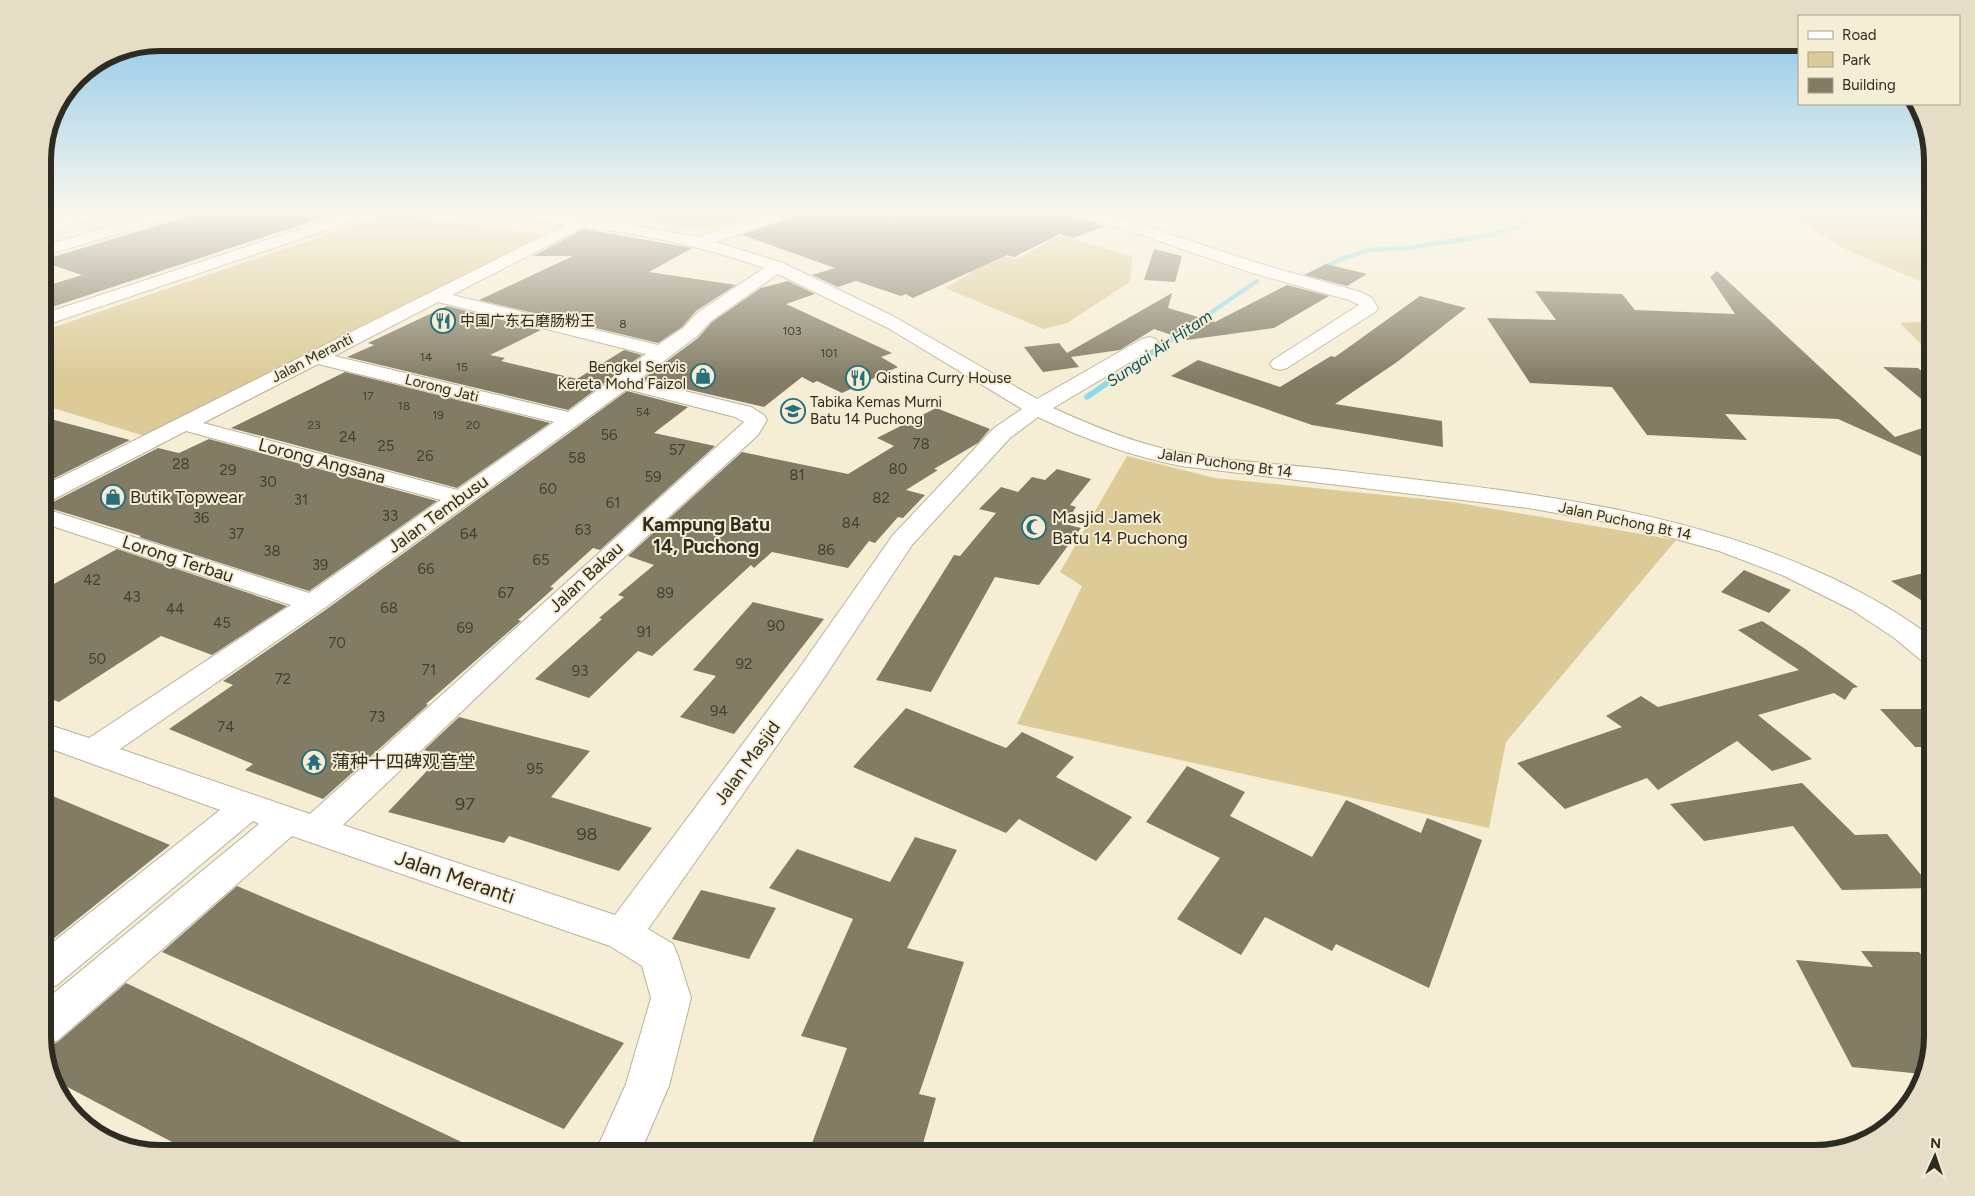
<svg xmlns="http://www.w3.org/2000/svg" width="1975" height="1196" viewBox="0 0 1975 1196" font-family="Figtree,'Noto Sans SC',sans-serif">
	<rect width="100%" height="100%" fill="#f5edd4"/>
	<path fill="#dccb97" d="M635 212H765L724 225 697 229 624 217Z
		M1787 212H1932V291L1926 284 1843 248Z
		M390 213 548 236 148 437 43 405V331Z
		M1060 236 1132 256 1130 282 1067 323 1044 329 945 288 973 272 954 266 990 254 1017 259Z
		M1932 321V355L1900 323Z
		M1127 456 1215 478 1453 502 1676 540 1506 742 1489 828 1017 724 1082 586 1060 572Z"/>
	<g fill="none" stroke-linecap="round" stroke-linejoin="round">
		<path stroke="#89daee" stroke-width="4.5" d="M1302 278 1341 259 1368 250 1406 248 1492 235 1519 226 1536 212
			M1194 324 1257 281"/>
		<path stroke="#89daee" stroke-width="5.5" d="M1087 397 1183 331"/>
	</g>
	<path fill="#837c65" d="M202 212H326L327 216 43 310V287L82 275 43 262V260Z
		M820 212H870L892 217 906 212H1070L1074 217 1105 226 1073 238 1060 234 1014 257 1007 255 913 298 906 294 901 296 856 281 838 287 812 275 835 268 742 235 799 215 806 217Z
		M1102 212H1136L1137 214 1125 218Z
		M584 229 692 248 649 272 736 285 696 311 682 327 658 343 479 300 573 256H533Z
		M1154 249 1182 256 1175 282 1144 280Z
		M1326 264 1367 274 1347 286 1305 275Z
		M1717 271 1895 437 1932 425V461L1838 419 1725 414 1747 440 1647 435 1612 387 1530 383 1487 318 1556 320 1535 291 1622 294 1635 310 1735 314 1710 277Z
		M788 281 815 294 786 304 892 353 881 357 898 367 842 393 817 381 813 383 802 377 764 407 643 379 698 338 712 322 761 288Z
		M1287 285 1329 296 1274 328 1187 340 1154 329 1120 350 1071 357 1079 367 1043 372 1024 347 1059 343 1067 353 1172 293 1168 308 1215 322Z
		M1420 296 1466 308 1397 362 1335 404 1442 421 1443 447 1312 425 1171 376 1198 360 1280 387 1331 356 1335 357Z
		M447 306 541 330 490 355 505 358 501 361 577 379 624 350 642 355 568 410 347 357 374 345 368 343Z
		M1883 367 1918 368 1932 380V408Z
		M345 372 550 423 457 488 231 428Z
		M627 391 688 407 654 433 715 446 600 550 593 548 550 587 554 588 518 620 521 621 426 704 428 705 323 799 245 770 253 764 169 729 233 685 223 681 324 611Z
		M936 408 990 429 978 443 934 469 938 470 906 490 925 495 903 518 898 517 875 543 869 541 848 568 772 552 754 568 751 565 652 656 638 651 589 698 535 679 602 619 599 618 624 597 618 595 654 565 628 556 742 452 848 474 894 446 877 438Z
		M43 417 130 440 43 484Z
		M209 439 437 501 309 591 139 537 141 536 43 506V504L53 502 158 448 179 453Z
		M1057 469 1091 479 1070 505 1076 507 1065 524 1081 528 1039 585 995 577 931 692 876 680 954 555 960 556 996 513 979 509 1001 487 1018 492 1032 477 1045 480Z
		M117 549 287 606 212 655 161 636 59 702 43 696V590Z
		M1744 570 1791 590 1769 613 1721 592Z
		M1932 571V607L1891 581Z
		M753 602 824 619 734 734 680 717 716 676 693 670Z
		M1762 621 1804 648 1858 687 1853 688 1845 700 1834 693 1758 715 1812 759 1772 771 1737 741 1658 790 1647 778 1565 809 1517 763 1622 727 1606 716 1641 696 1658 707 1799 670 1738 630Z
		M906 708 1006 748 1022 732 1074 757 1056 777 1132 817 1096 861 1019 819 1006 833 853 767Z
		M1880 709H1932V747H1915Z
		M459 717 590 751 551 797 652 828 619 871 509 836 504 843 388 812 442 755 424 750Z
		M1187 766 1245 792 1230 816 1312 857 1346 800 1421 833 1427 818 1482 840 1429 988 1336 944 1332 951 1265 917 1241 955 1177 919 1220 858 1146 822Z
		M1802 783 1855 835 1887 834 1932 888 1842 890 1793 826 1704 841 1670 804Z
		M43 792 170 845 43 947Z
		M915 837 957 850 907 948 964 962 919 1094 936 1098 920 1154H808L847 1048 801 1036 853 919 769 888 797 849 890 882Z
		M237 886 308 916 624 1043 564 1129 162 952Z
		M701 890 776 908 749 959 672 939Z
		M1861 951 1919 952 1932 969V1036L1922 1074 1852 1067 1796 960 1873 967Z
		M126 983 487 1154H195L54 1080 45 1049 59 1041Z"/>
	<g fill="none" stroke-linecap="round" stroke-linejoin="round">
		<defs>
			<path id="minor" d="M160 212H183L180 215 43 256V246Z
				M352 212H374L371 215 43 326V314Z
				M495 212H536L582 217 638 226 697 237 776 212H797L795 215 716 242 783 263 893 316 1037 399 1142 339 1149 337 1156 339 1159 343 1156 347 1053 408C1088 424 1124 439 1161 448 1218 462 1277 463 1335 470 1504 490 1678 505 1834 579 1869 596 1902 614 1932 638V663L1922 661 1893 637 1852 610 1782 575 1719 551 1658 534 1596 520 1528 508 1181 466C1131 456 1084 439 1038 417L1010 438 912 545 820 684 648 929 673 944 678 956 691 998 669 1086 640 1153H595L626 1084 651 998 642 966 610 946 292 836 58 1040 44 1046 43 1002 259 824 253 821 57 985 43 990V950L220 810 43 746V723L89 738 291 605 43 523V508L309 593 441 500 186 431 52 500 43 502V486L565 225 502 217 497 215ZM584 227C646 235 705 247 764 268L697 313 683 328 658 345 452 295ZM778 274 888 328 1022 409 994 428 893 535 798 670 615 915 343 825 595 584 758 435 767 420 764 415 751 407 639 380 697 336 711 321ZM438 302 646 354 568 412 334 356ZM318 364 554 422 457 490 203 423ZM627 389 735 417 744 422 310 814 120 749 323 609Z
				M1072 212H1096L1145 226 1264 265 1361 292 1372 298 1378 308 1375 312 1287 368 1280 370 1273 368 1270 364 1273 360 1359 305 1349 300 1252 273 1133 232 1075 215Z"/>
			<path id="major" d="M83 212H106L103 215 43 233V223Z"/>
		</defs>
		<use href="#minor" stroke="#b9b199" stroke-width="2"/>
		<use href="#major" stroke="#b9b199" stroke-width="2"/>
		<use href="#minor" fill="#fff" fill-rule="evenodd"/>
		<use href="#major" fill="#fff" fill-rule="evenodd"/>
	</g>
	<linearGradient id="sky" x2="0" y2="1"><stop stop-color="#82c3ea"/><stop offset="0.56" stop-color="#faf7ec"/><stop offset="1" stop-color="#faf7ec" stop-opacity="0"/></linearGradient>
	<rect width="1975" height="379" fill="url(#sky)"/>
	<defs>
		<symbol id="restaurant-ring" viewBox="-11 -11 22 22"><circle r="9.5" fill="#f5edd4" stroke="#296e7d" stroke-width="1.5"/><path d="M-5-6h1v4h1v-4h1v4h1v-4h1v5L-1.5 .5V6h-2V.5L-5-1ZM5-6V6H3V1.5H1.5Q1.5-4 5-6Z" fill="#296e7d"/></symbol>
		<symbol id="shop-ring" viewBox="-11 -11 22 22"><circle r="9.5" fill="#f5edd4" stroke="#296e7d" stroke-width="1.5"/><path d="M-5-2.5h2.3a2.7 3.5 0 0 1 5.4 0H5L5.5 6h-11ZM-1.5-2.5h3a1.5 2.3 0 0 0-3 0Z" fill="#296e7d"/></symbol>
		<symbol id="school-ring" viewBox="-11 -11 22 22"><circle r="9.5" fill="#f5edd4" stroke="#296e7d" stroke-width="1.5"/><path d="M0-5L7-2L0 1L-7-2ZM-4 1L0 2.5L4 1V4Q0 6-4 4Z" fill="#296e7d"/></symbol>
		<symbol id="mosque-ring" viewBox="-11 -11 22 22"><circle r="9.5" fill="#f5edd4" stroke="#296e7d" stroke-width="1.5"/><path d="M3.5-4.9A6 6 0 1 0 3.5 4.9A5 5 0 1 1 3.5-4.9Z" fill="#296e7d"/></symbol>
		<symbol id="temple-ring" viewBox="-11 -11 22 22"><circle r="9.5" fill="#f5edd4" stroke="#296e7d" stroke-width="1.5"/><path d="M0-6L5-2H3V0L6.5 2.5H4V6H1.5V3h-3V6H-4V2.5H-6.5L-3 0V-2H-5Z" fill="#296e7d"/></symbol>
	</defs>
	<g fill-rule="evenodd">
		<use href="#restaurant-ring" x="429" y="307" width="28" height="28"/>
		<use href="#shop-ring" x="689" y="362" width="28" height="28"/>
		<use href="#restaurant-ring" x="844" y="364" width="28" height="28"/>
		<use href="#school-ring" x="779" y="397" width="28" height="28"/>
		<use href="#shop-ring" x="99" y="483" width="28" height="28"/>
		<use href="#mosque-ring" x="1020" y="513" width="28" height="28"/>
		<use href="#temple-ring" x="300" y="748" width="28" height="28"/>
	</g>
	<g text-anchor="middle" stroke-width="4" stroke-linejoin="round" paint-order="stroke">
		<g font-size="12" fill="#433f33">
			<text x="623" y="328">8</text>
			<text x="792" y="335">103</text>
			<text x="829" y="357">101</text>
			<text x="426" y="361">14</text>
			<text x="462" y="371">15</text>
			<text x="368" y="400">17</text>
			<text x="404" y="410">18</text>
			<text x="643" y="416">54</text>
			<text x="438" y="419">19</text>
			<text x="314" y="429">23</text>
			<text x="473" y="429">20</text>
		</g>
		<g font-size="15" fill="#2e2b22" stroke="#f5edd4" text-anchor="start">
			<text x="460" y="326">中国广东石磨肠粉王</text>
			<text x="686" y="372" text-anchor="end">Bengkel Servis<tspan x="686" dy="17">Kereta Mohd Faizol</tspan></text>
			<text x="876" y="383">Qistina Curry House</text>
			<text x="810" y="407">Tabika Kemas Murni<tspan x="810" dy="17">Batu 14 Puchong</tspan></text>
		</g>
		<g font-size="15" fill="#2e2b22" stroke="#f5edd4">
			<text transform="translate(312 358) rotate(-27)" y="5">Jalan Meranti</text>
			<text transform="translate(442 388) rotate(14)" y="5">Lorong Jati</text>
			<text transform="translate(1225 463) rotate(8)" y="5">Jalan Puchong Bt 14</text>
			<text transform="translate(1625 521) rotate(12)" y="5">Jalan Puchong Bt 14</text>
		</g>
		<g font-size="15" fill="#433f33">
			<text x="609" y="440">56</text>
			<text x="348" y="442">24</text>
			<text x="921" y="449">78</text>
			<text x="386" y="451">25</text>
			<text x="677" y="455">57</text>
			<text x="425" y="461">26</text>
			<text x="577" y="463">58</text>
			<text x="181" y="469">28</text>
			<text x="898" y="474">80</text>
			<text x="228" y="475">29</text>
			<text x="797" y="480">81</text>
			<text x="653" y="482">59</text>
			<text x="268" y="487">30</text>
			<text x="548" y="494">60</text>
			<text x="881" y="503">82</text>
			<text x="301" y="505">31</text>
			<text x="613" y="508">61</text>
			<text x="390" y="521">33</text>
			<text x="201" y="523">36</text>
			<text x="851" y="528">84</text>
			<text x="583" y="535">63</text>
			<text x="236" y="539">37</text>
			<text x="469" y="539">64</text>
			<text x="826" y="555">86</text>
			<text x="272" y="556">38</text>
			<text x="541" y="565">65</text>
			<text x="320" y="570">39</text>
			<text x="426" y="574">66</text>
			<text x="92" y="585">42</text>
			<text x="506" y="598">67</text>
			<text x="665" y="598">89</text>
			<text x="132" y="602">43</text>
			<text x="389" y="613">68</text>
			<text x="175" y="614">44</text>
			<text x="222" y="628">45</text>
			<text x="776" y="631">90</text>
			<text x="465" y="633">69</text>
			<text x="644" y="637">91</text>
			<text x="337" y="648">70</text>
			<text x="97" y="664">50</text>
			<text x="744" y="669">92</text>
			<text x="429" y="675">71</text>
			<text x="580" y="676">93</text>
			<text x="283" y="684">72</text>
			<text x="719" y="716">94</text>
			<text x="377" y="722">73</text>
			<text x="226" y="732">74</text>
			<text x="535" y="774">95</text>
		</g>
		<g font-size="16" font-style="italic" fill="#06505f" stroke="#f5edd4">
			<text transform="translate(1159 348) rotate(-34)" y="6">Sungai Air Hitam</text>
		</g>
		<g font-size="18" fill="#2e2b22" stroke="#f5edd4">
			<text transform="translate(322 461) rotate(15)" y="6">Lorong Angsana</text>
			<text transform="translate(438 514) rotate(-36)" y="6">Jalan Tembusu</text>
			<text transform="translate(178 559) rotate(18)" y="6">Lorong Terbau</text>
			<text transform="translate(586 577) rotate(-43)" y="6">Jalan Bakau</text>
			<text transform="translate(747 763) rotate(-54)" y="6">Jalan Masjid</text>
		</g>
		<g font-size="18" fill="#2e2b22" stroke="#f5edd4" text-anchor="start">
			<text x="130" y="503">Butik Topwear</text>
			<text x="1052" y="523">Masjid Jamek<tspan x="1052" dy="21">Batu 14 Puchong</tspan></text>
			<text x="332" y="768">蒲种十四碑观音堂</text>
		</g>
		<g font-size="18" fill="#433f33">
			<text x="465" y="810">97</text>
			<text x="587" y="840">98</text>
		</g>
		<g font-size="19" font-weight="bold" fill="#2e2b22" stroke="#f5edd4">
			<text x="706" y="531">Kampung Batu<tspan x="706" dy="22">14, Puchong</tspan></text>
		</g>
		<g font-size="21" fill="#2e2b22" stroke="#f5edd4">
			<text transform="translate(455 877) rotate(19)" y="7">Jalan Meranti</text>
		</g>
	</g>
	<path d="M0 0H1975V1196H0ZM160 51H1815A109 109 0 0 1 1924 160V1036A109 109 0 0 1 1815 1145H160A109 109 0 0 1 51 1036V160A109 109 0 0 1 160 51Z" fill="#e5ddc6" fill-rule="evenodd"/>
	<path fill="none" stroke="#2e2b22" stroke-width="6" d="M160 51H1815A109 109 0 0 1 1924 160V1036A109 109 0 0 1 1815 1145H160A109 109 0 0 1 51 1036V160A109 109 0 0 1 160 51Z"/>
	<rect x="1798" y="15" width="162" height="90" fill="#f5edd4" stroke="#a59f8d"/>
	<rect x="1808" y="31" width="25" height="8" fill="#ffffff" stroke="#a59f8d"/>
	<text x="1842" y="40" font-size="15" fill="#2e2b22">Road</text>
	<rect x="1808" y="52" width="25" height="15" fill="#dccb97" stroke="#a59f8d"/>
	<text x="1842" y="65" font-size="15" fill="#2e2b22">Park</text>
	<rect x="1808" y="78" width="25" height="15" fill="#837c65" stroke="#a59f8d"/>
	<text x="1842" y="90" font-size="15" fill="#2e2b22">Building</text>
	<g transform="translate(1935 1156) rotate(3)" stroke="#f5edd4" stroke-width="4" paint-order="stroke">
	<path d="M0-4L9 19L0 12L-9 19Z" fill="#2e2b22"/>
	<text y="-8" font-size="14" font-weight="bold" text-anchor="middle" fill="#2e2b22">N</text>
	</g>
</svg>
